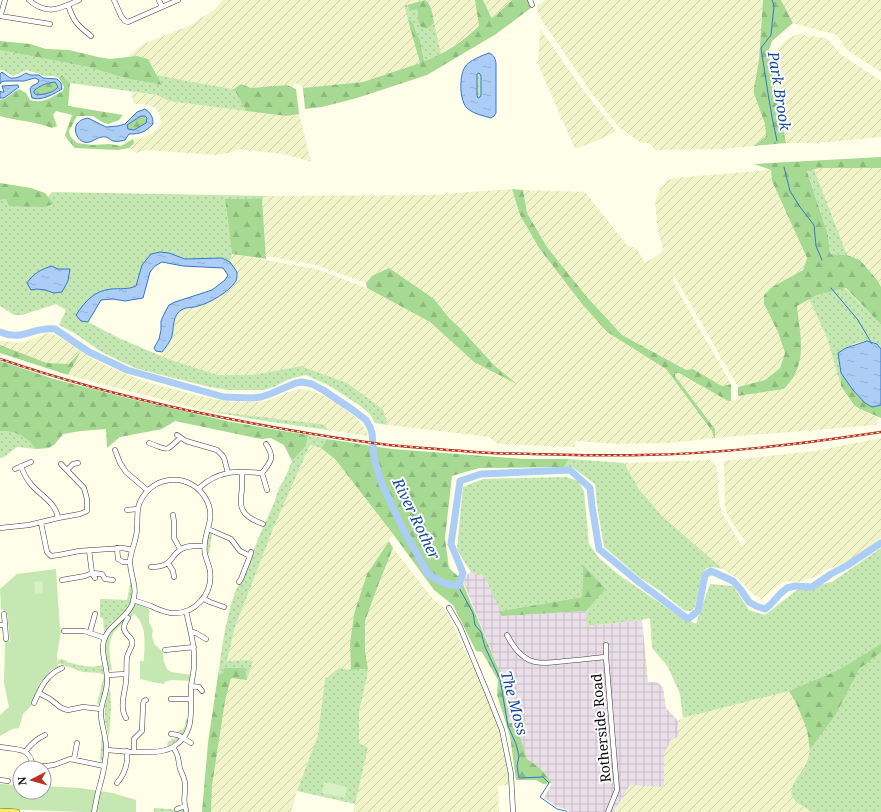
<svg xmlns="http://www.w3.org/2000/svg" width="881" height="812" viewBox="0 0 881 812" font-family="'Noto Serif',serif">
	<defs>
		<pattern id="industrial-grid" width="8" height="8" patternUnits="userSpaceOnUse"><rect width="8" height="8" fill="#eadee9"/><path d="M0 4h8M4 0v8" fill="none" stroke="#c7bdc6"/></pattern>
		<pattern id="farmland-furrows" width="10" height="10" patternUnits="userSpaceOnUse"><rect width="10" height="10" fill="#f1f4c9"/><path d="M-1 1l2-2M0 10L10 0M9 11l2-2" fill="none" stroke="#cdd0ab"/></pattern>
		<pattern id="grass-dots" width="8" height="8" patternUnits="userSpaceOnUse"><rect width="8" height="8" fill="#c5e8b2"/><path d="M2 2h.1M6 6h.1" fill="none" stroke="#a8c698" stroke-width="1.8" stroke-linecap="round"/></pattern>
		<pattern id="forest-firs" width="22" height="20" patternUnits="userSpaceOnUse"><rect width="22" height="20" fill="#a6d991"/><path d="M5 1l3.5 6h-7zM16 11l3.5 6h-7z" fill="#8eb97c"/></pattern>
		<pattern id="water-ripples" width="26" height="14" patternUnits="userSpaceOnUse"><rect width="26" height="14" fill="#accef6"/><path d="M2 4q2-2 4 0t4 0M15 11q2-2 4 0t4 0" fill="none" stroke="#93b0d2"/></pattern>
	</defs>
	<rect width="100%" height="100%" fill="#fffee8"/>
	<path fill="url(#industrial-grid)" d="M471 572 485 577 503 616 586 611 588 626 642 620 648 682H657L663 687 666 708 678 721 679 736 664 754V788L630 785 614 812H569L568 810 558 807 544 798 552 783 540 768 527 759 516 723H509L502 678 468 593 461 579Z"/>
	<path fill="url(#farmland-furrows)" d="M223 0H475L479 26 470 35 441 54 430 6 425 0 404 5 420 63 363 82 321 87 303 88 301 85 295 83 292 88 287 85 251 88 241 84 234 89 187 81 157 75 148 59 126 58 143 44 191 25 215 9Z
		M483 0H512L493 19 491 17Z
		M545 0H763L759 60 754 88V94L765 124 766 136 754 146 720 149 654 150 652 145 647 143H641L620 128 593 95 543 22 538 13 537 5 542 3Z
		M781 0H881V72L847 50 837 35 793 23Z
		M540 29 583 90 616 131 599 140 575 149 538 64Z
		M798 34 825 38 830 41 840 54 881 81V137L818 143H786L771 66 778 48 789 38Z
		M131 92 157 95 169 101 286 116 299 114 311 162 284 154 239 149 229 153 215 155 146 150 136 153 129 148 133 143V139L143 138 157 130 161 123 160 117 158 111 152 106 143 104H134Z
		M819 168H881V287L878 281 860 260 847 255 814 169Z
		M771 170 772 181 807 258 803 270 772 287 764 304 778 332 785 353 780 368 765 380 738 387 674 275 673 281 678 291 731 384 722 386 693 369 686 370 622 335 587 297 547 247 527 213 523 190 585 192 627 245 637 249 645 263 661 253 663 249 658 231 655 202 660 189 667 181 674 178Z
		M512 189 520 215 539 248 582 304 607 332 666 369 712 431 714 438 669 443 618 444 576 441 574 447 498 444 489 437 473 435 388 425 383 409 347 383 301 366 252 375H218L168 359 160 356 172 337 174 321 177 314 182 309 198 306 237 272 230 262 232 254 316 269 367 288 430 322 474 362 515 382 495 366 459 327 449 318 434 299 372 276 366 283 316 265 266 256 262 198 267 196 432 195 470 192Z
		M809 299 827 338 841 386 860 409 879 418 876 425 715 438V429L675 376V372L679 373 728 401 738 399V396L784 389 798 320 797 306Z
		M47 333 56 335 93 359 116 370 146 382 199 396 225 401 239 402H256L270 400 285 393 301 389 313 391 337 403 357 418 367 432 368 436 328 430 325 426 321 424 203 410 68 375 80 353 69 364 47 363 0 345V340L17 343 26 342Z
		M881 438V538L848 562 825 570 819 575 812 578 799 582 786 581 779 585 761 599 754 595 747 588 740 580 730 574 717 564 663 517 639 489 624 463 710 460 717 467 719 501 722 513 742 546 746 543 727 514 725 505 724 461 815 451Z
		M310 445 321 448 335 459 393 534 367 574 354 614 350 644 351 670 339 668 325 679 318 735 297 791 291 812H211L212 786 225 701 231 678 247 680 252 661 249 660 227 661 235 627 248 594 273 529Z
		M393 548 432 598 445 609 478 677 500 727 510 785 498 786 499 812H353L368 749 359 744V712L367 677 368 669 365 651V621L377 588Z
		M789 691 796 702 807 729 810 749 808 758 793 785 796 802 811 812H614L630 785 664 787V754L671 740 679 736 678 721 683 718Z"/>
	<path fill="url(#grass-dots)" d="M404 5H407L411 11 418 9V19L432 25 434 22 441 54 424 61 420 39C414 33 416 24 410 19L408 20Z
		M0 50 88 67 128 79 161 85 157 75 187 81 234 89 246 111 169 101 157 95 70 83 62 75 59 78 53 76H45L27 70 13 76 3 70H0Z
		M479 73 480 74 481 76V95L480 98H478L477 97V74Z
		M814 169 847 255 830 254 828 235 807 170Z
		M52 192 267 196 262 198 225 199 232 254 230 262 222 258 185 259 169 253 142 265 136 286C126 290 120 287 111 289 92 292 86 301 76 315L81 321 88 322 119 338 168 359 218 375H252L301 366 347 383 383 409 388 425 375 423 370 414 359 405 330 386 306 375 289 379 274 387 264 390H228L210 387 138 369 120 361 100 351 76 334 59 325 66 310 56 304 22 315H14L0 306V200L6 199 54 204 48 197Z
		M845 288 881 325V349C880 347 879 345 877 344 865 336 848 346 839 353L841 373V386L827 338 809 299 817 295Z
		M203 410 321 424 325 425 328 430 265 421Z
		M0 431C18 432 25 435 36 449L17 447 4 457 0 458Z
		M308 435 327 439 321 448 310 445 273 529 248 594 235 627 227 661 249 660 253 661 247 680 245 668H224V673L218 675 224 635 230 608 236 589 244 577 258 539 274 503 279 488 285 478 292 461 306 446Z
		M569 459 624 463 639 489 663 517 723 569 713 567 707 568 702 573 695 607 692 611H685L660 591 639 577 604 547 597 505 595 484 572 467H564Z
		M566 477 578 481 584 491 589 544 599 558 619 575 676 614 696 624 710 584 733 586 749 610 765 615 797 590 832 582 881 548V812H812L796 802 791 794C792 791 792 788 793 785 797 776 805 768 808 758 815 740 798 707 789 691L683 718 680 694 668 667 652 648 650 618 642 620 587 626 586 611 606 589 583 566 582 597 500 611 485 577 471 572 457 550 463 487 483 479Z
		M210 533H212L209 555C206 548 205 539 210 533Z
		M131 578C134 595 133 604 120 616 117 618 115 620 112 622 109 625 107 629 104 632L103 618H100V599H107L127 600 130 585V579Z
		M62 659 67 661V662C79 665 91 669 102 665L104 675 101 674V673L83 672 61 664H58V660Z
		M339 668 351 670 368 669 367 677 359 712V743L368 748 355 804 297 791 318 735 325 679Z
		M104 676H106L104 691 99 704H97Z
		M110 689 111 706 109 737C103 717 103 709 110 689Z
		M186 719 190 720C184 734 181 740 167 747L168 741H171V739H175V737H177L179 730H182L185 726Z
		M102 733 104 738V760L100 761Z
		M154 808 184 810 185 812H154Z"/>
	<path fill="url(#forest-firs)" d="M425 0C432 4 432 15 434 22L432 25 426 29 420 26 418 19V9L411 11 407 5Z
		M475 0H483L491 17 493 18 512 0H529L531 8 496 34 427 75 357 98 322 107 305 109 303 88 363 82 420 63 408 20 410 19C416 24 414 33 420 39L424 61C443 55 465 40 479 26Z
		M763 0H781L793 23 772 41 769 50 771 66 786 143 754 146 766 136 765 124 754 94V88L759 60Z
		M0 41 30 44 46 49 69 50 98 57 110 59 137 56 148 59 162 85 128 79 88 67 0 50Z
		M62 75 70 83 68 106 123 115 119 120 108 124 102 122 93 116H77L69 131 70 136 77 143 92 145 110 144 121 146 133 139 134 143 129 148 118 150 75 148 68 140 65 135 72 115 56 111 53 115 57 126 52 128C35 121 17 121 0 116V100L4 99 19 89 26 93 30 100C43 104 52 97 63 91L64 87 59 78Z
		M55 82 57 85 58 87C53 93 44 94 37 95L34 93V91C40 85 47 83 55 82Z
		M241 84 251 88 287 85 296 89 299 114 286 116 246 111 234 89Z
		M141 116H145L147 119 146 123 134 130 128 129 127 125Z
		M881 157V168H819L807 171 828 235 830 254 847 255 860 260 878 281 881 287V325L846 288 817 295 797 306C799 329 806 352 795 374 793 379 788 384 784 389L738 396V387L765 380 780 368 785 353 778 332 764 304V295L772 287 803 270 807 258 772 181 771 170 754 164Z
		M0 183 31 188 45 193 54 204 43 207 9 206 6 199 0 200Z
		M512 189 523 190 527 213 547 247 587 297 622 335 686 370 693 369 722 386 731 384V401H728L679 373H675V376L715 429V438H714L712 431 666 369 607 332 582 304 539 248 520 215Z
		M262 198 266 259 232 254 225 199Z
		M389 268 434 299 449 318 459 327 495 366 517 384 474 362 430 322 367 288 366 283 372 276Z
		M0 345 47 363 69 364 81 351 68 375 0 353Z
		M0 361 54 379 131 399 231 422 308 435 306 446 292 461 284 445 271 438 261 439 175 421 162 429 120 437 107 448 106 429 81 431 63 434 55 444 49 448 36 449C25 435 18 432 0 431Z
		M841 373C850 386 859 399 872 407L881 405V418L860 409 854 405 841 386Z
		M327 439 392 449 524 459H569L564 467 479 468 452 476 445 538 449 568 461 579 502 678 509 723H516L527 759 540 768 552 783 543 784 536 780H516L510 736 497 695 498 680 482 652 476 651 453 605 434 590 393 534 335 459 321 448Z
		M389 541 393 548 377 588 365 621V651L368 669 351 670 350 644 354 614 367 574Z
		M583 565 606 589 586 611 502 616 500 611 582 597Z
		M881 644V652L859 669 836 714 810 749 807 729 796 702 789 691 839 670Z
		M224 668H245L247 680 231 678 225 701 212 786 211 812H202L208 743 218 675 223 673Z"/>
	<path fill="#c5e8b2" d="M56 569 60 630 61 632 57 655 58 667 50 671 40 683 31 706 23 714 19 728 12 729 0 736V715L9 707 4 683 5 642 10 641 7 613 1 609 0 589 17 574Z
		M133 600 149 605V622L153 630 152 635 153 640 155 645 159 648 163 653 164 662 167 669 171 672 193 675 192 681 171 680 165 682 164 684 157 683 140 679V661H144C144 645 148 625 134 614L126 623 122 624C120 626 117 628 115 631 106 642 110 657 112 670L107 671 103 657 105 638 122 617Z
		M0 784 20 785V792H44V786L80 788 113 793 136 800V812H83L0 809Z"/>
	<path fill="#d9f0c4" d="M42 581 43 593 35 594 34 582Z
		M324 782 347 787 345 798 322 793Z"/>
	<path fill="url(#water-ripples)" stroke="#3376ce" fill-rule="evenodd" d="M489 53C494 55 495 58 496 63V113L494 116 491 118C484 116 474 114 468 109 459 102 459 76 465 67 468 61 483 55 489 53ZM479 73 480 74 481 76V95L480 97 478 98 477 96V74Z
		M2 72C5 74 7 76 10 78 15 79 22 76 26 73L30 75H39L43 78 57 79 61 83 62 89C53 94 43 101 32 98L30 89 32 86 38 83 39 80 35 78 24 81H5L1 82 0 84V74ZM55 82 57 85 58 87C53 93 45 94 37 95L34 93V91C40 85 47 83 55 82Z
		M18 85 19 87 4 98H0V91L1 92H4L2 86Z
		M145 109C151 113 153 117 153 124 145 132 141 134 129 134L125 140C121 141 117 142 113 141 109 139 107 136 102 137 95 138 91 144 84 142 77 140 73 130 77 124 80 120 83 119 88 118L106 127 118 126 125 124 137 112ZM141 116H145L147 118 146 123 134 130 128 129 127 125Z
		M160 252 169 253 185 259 222 258 230 262 237 272C237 275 237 279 236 281 229 292 210 303 198 306 193 308 187 307 183 309 172 314 174 328 172 336 170 342 166 347 162 352L156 351 154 348 159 339 161 330V321L165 312 169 305 175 302 212 290 225 280 228 275 223 268 183 266 162 262 155 266 150 272 143 298 125 301 113 299 101 300 88 322 81 321 76 315C85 302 93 291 111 289 120 288 127 290 136 286L142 265 151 254Z
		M52 266 58 269H70L68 281 62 292 54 293 45 290 37 289 31 290 27 283C33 274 41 269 52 266Z
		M867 341 877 344 881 349V405L872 407 865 403 853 390 841 373 838 353 846 348Z"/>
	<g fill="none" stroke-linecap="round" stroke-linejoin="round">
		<path stroke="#3376ce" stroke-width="1" d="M772 0 774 6 771 35 761 48C766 79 770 111 777 141
			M784 167 790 191 800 207 814 225 816 246 822 260
			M831 288 858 320 872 344
			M458 586 473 613 475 625 481 632 485 647 500 679 508 726 516 744 519 756 517 766 519 778 543 777 549 783 540 797 557 809 566 811 567 812"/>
		<path stroke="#accef6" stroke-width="7" d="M0 332C23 342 33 326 55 329L89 352 127 370 224 397 251 398 261 397 270 394 296 383 302 382 312 384 323 390 353 410 366 420 370 427 372 433 374 458 382 484 402 527 428 574 443 583 458 586 463 573 451 544 460 481 481 474 570 470 590 488 592 506 599 549 640 583 688 619 698 611 705 575 711 571 733 581 741 590 749 602 756 606 765 609 770 605 781 593 787 588 795 586 812 587 831 574 848 565 881 543"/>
		<defs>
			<path id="minor" d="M29 0C47 16 59 9 79 0
				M114 0 121 16 125 21 128 22 178 0
				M159 0 162 7
				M530 0 532 5
				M68 5C74 22 77 25 91 36
				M0 15 2 11 5 0
				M0 16 50 24
				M177 435 186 441 217 450 222 455 224 458 228 473
				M149 443C168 449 164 454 180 438
				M115 450 120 463 126 472 147 490
				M21 466C23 472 26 478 30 483 39 495 56 502 58 518
				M15 469 31 462
				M67 470 73 464 78 463
				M242 472C242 477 242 482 242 488 241 499 238 509 249 517 253 520 258 522 263 524
				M262 473C271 462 275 457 266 444
				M262 473 267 490
				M198 489C218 470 236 471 262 473
				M127 510 137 509
				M173 515 174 522V538L180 549
				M41 523 47 552 51 556 59 555 79 551 123 548 132 550
				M0 528 29 525 58 518 80 514 87 511V499L84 488 61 464
				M208 529 231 539 240 551 250 556 251 552
				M117 548 118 559 123 562H130
				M89 550 92 573 95 578
				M168 563 173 571 174 577
				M151 567C161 567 168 565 173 557 175 554 177 552 180 550 186 545 196 546 204 546
				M62 580 85 576 92 573 102 574 105 579 113 580
				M239 582 241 579 250 556
				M204 599 210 602 224 607
				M449 608 460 627 487 692 502 730 511 774 513 812
				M4 614 5 625
				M0 625H5L6 639
				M64 631H84L105 638
				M90 632 95 614
				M192 632 196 633 206 639
				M507 635C512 645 519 655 529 660 540 665 555 662 566 661 580 660 593 658 606 657L617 790 608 812
				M606 645V657
				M165 650 194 647
				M107 675 126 674
				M191 686 199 687 202 691
				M39 693 50 699 60 707 64 709 68 710 83 707 101 709
				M171 699H191
				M34 703C41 687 46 675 62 668
				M126 718C119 707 125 693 126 681 127 673 126 665 127 657 128 652 131 649 132 645 135 634 116 635 128 618
				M171 734 178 735 191 743
				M0 747C16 750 31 746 33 768
				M173 747C179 756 178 759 180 769 182 774 185 779 185 784 186 795 182 799 186 810
				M106 750C123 751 159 756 173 747 196 733 190 711 191 689 191 681 194 673 194 665 195 646 190 629 186 611
				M134 751V739L142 731 143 704 144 701 146 700
				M25 752C31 744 36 739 45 735
				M74 759 77 743
				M33 766H46L54 765 70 759 104 766
				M0 780 8 781
				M117 783C125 774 128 762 127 751
				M177 809 185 806
				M94 812C96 803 97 794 100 785 103 774 106 762 106 750 107 736 100 724 101 711 102 701 107 692 107 682 108 669 102 658 103 646 105 625 124 622 132 605 139 588 130 577 130 561 131 549 137 540 137 528 138 519 136 510 140 502 153 473 193 472 207 501 217 521 201 534 205 554 206 559 209 565 210 571 213 594 195 615 171 613 164 612 157 609 151 606 145 604 139 602 133 600"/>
			<path id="major" d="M0 811 17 812"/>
		</defs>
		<use href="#minor" stroke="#3d3d3d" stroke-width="5.5"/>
		<use href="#major" stroke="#1b1b1b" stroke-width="6"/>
		<use href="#minor" stroke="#fff" stroke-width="4.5"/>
		<use href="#major" stroke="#faee5d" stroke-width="5.5"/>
		<defs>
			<path id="rail" d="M0 359C62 380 122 396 186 410 253 424 321 437 389 445 423 448 458 451 492 453 506 454 519 453 532 454 568 455 604 456 640 455 721 454 801 444 881 432"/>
		</defs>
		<use href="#rail" stroke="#ba3422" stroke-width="2.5"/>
		<use href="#rail" stroke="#fff" stroke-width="1" stroke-dasharray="3" stroke-linecap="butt"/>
	</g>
	<g text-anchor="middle" stroke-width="4" stroke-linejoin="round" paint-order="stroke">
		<g font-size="14" fill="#0a0a0a" stroke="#fff">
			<text transform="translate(601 728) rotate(-95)" y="5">Rotherside Road</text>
		</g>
		<g font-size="15" font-style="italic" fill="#144a9c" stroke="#fff">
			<text transform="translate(779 91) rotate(81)" y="5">Park Brook</text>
			<text transform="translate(416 519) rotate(64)" y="5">River Rother</text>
			<text transform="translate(514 703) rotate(75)" y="5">The Moss</text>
		</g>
	</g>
	<g transform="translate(32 780) rotate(264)"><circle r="19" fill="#ffffff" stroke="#9d9d9d"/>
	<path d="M0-3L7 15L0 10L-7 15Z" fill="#ba3422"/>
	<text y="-6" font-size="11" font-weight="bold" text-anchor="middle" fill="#0a0a0a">N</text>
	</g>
</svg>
